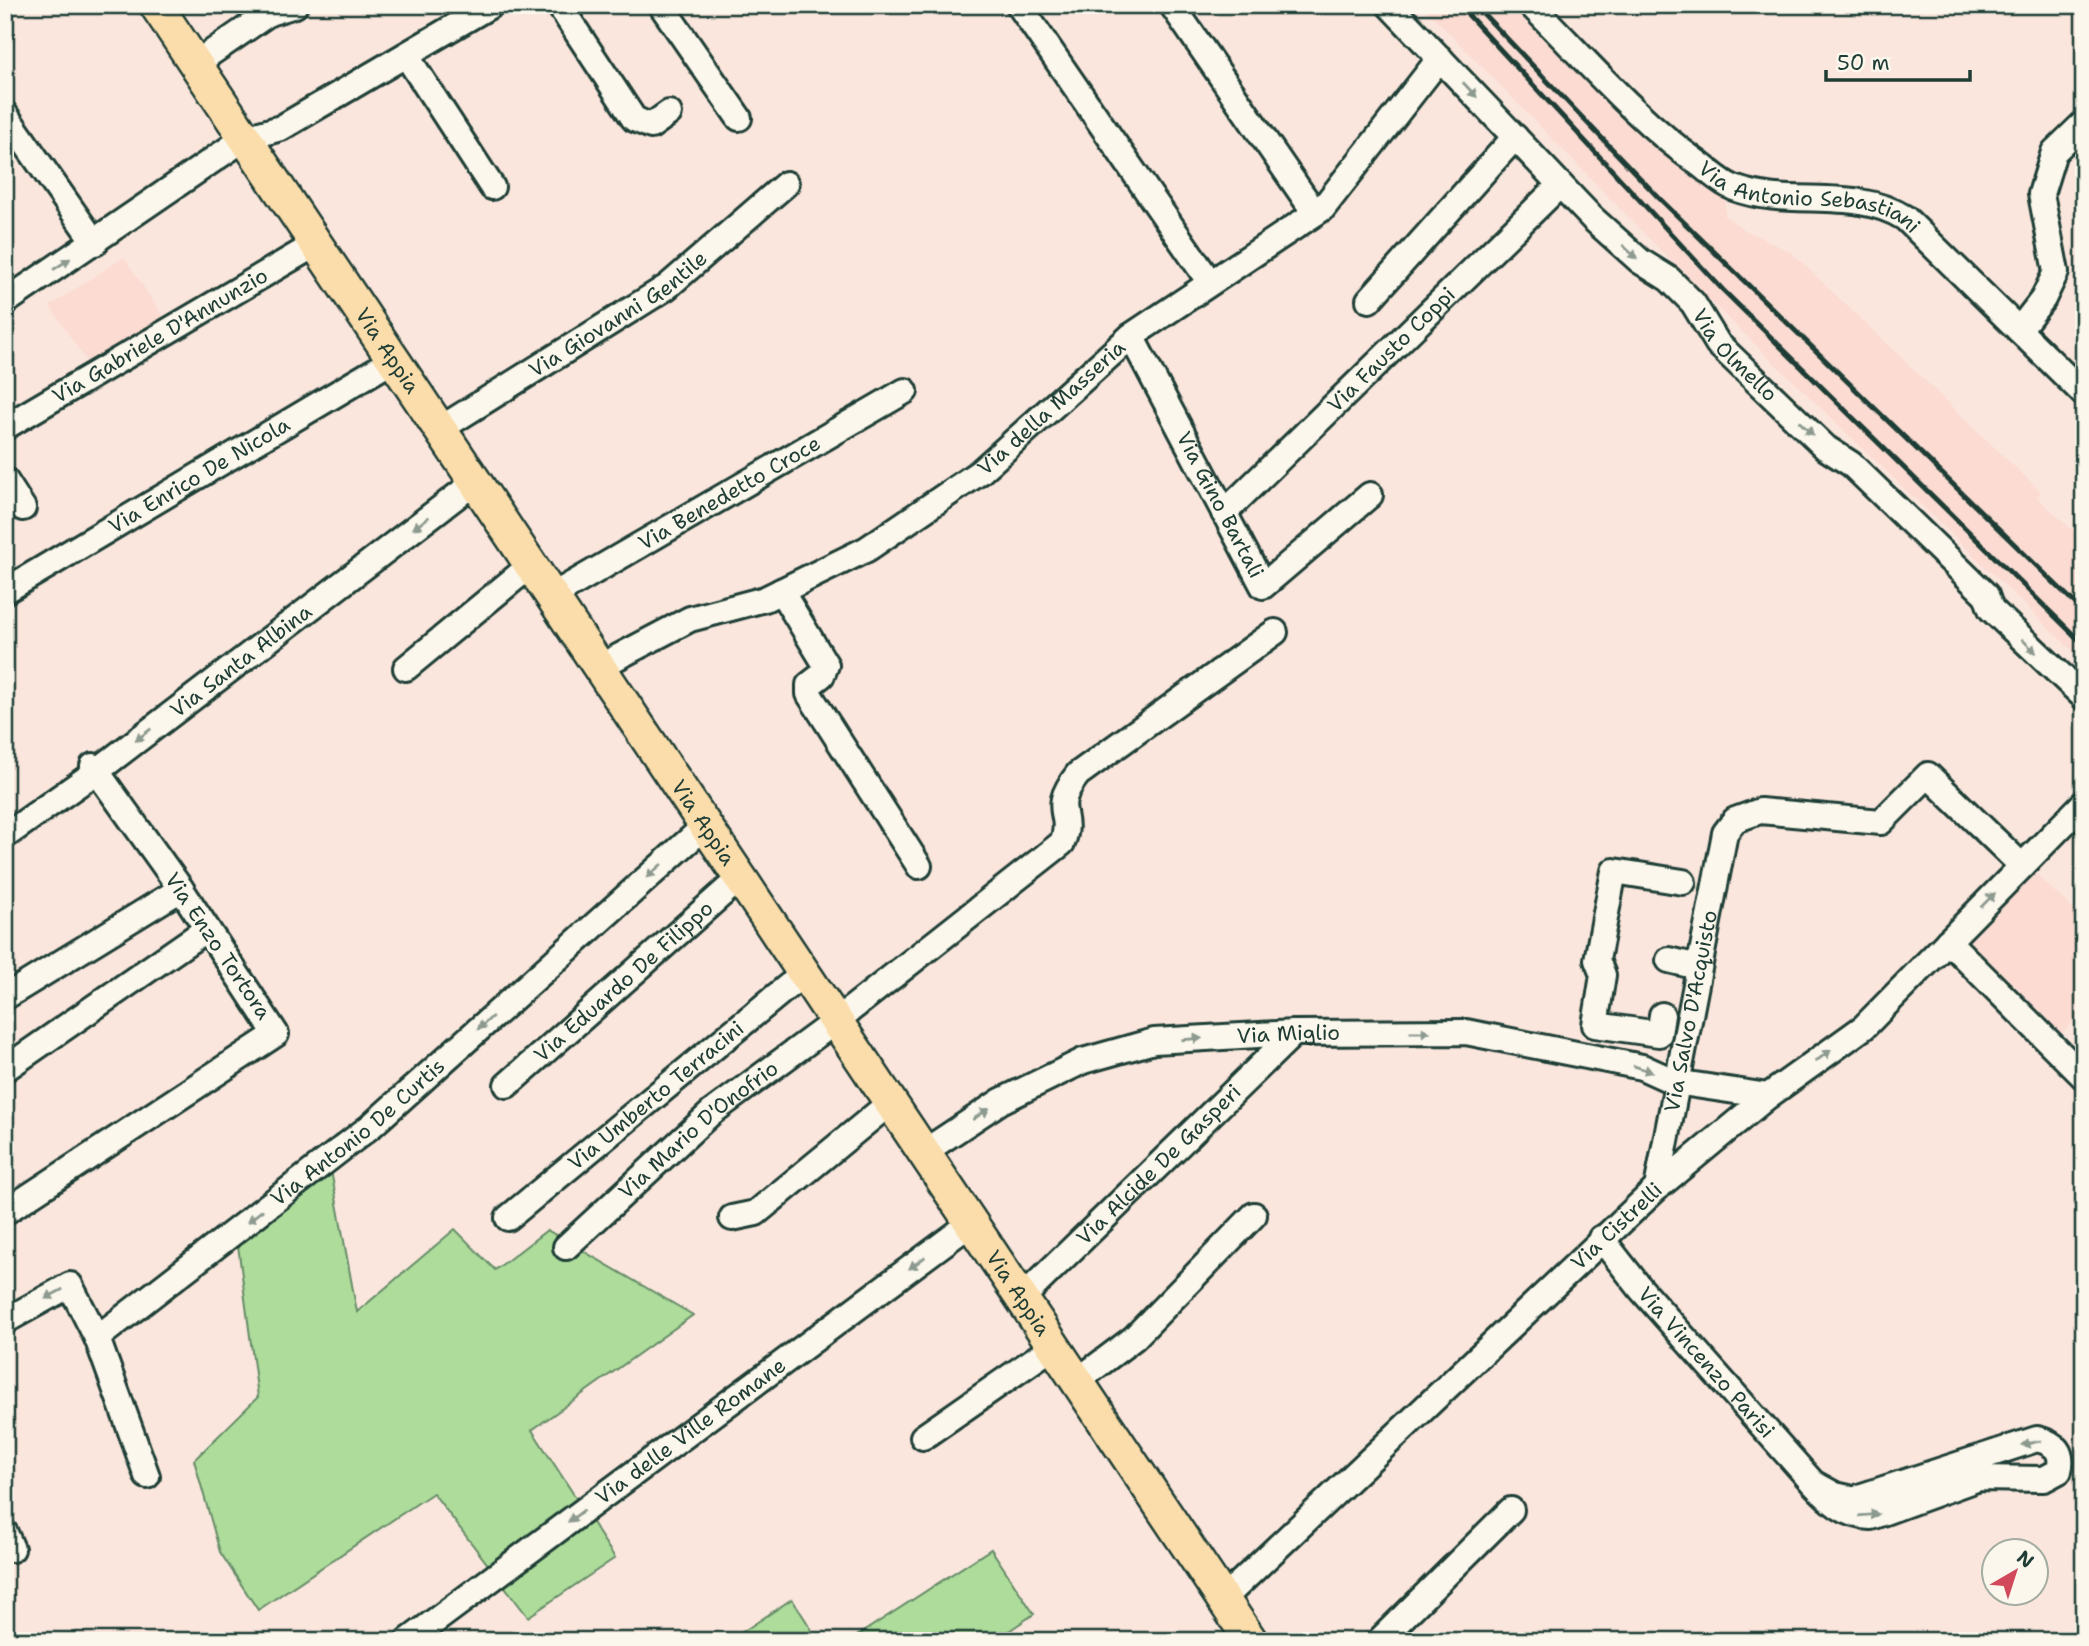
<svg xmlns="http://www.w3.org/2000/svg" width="2089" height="1646" viewBox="0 0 2089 1646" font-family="'Shantell Sans',sans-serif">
	<rect width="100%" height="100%" fill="#fbe6dd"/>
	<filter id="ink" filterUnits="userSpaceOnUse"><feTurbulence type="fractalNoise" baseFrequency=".0143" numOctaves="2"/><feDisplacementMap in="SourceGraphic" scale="14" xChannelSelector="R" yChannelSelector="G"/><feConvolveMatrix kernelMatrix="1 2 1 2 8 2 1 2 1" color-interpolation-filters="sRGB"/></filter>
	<g filter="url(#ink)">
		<path fill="#fbdbd2" d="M1422 5H1519L1659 147 1726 197 1725 216 1743 229 1792 253 2041 492 2037 497 2084 541V662L1704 295Z
			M124 257 168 324 91 368 50 306Z
			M2032 870 2084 920V1011L2057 1038 1960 942Z"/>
		<path fill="#aedc9b" stroke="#668c68" stroke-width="2" d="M330 1165 357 1312 455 1229 495 1270 547 1230 693 1315 532 1430 615 1558 528 1617 433 1493 258 1610 220 1552 194 1460 258 1397 237 1238Z
			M991 1549 1034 1614 994 1641H849Z
			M792 1599 819 1641H729Z"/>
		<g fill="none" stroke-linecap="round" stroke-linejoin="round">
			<defs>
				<g id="minor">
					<path d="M559 5 634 119 651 126 669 113"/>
					<path d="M661 5 739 118"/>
					<path d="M1019 5 1209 281"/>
					<path d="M1172 5 1315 213"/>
					<path id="s1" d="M1389 5 1592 218 1640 261 1669 279 1693 303 1718 344 1826 448 1851 464 1986 595 1991 609 2084 697"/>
					<path id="s2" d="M1531 5C1585 59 1636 119 1698 163 1709 171 1721 183 1734 188 1790 209 1854 186 1905 218L2084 394"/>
					<path d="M406 55 492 187"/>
					<path d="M195 64 269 13 295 5"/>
					<path d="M5 114 95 243"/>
					<path d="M1369 300 1515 137"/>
					<path d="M5 302 245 138 281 128 491 5"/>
					<path d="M2019 330 2043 299 2056 272 2041 194 2054 152 2084 123"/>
					<path id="s3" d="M1131 336 1263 586 1370 495"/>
					<path id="s4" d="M5 427 316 244"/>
					<path id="s5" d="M440 429 667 287 786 184"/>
					<path d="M5 480 23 508"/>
					<path id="s6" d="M1224 513 1559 186"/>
					<path id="s7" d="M5 591 393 360"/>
					<path d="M781 591 826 665 822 675 809 685V694L919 866"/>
					<path id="s8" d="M552 596 905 391"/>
					<path id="s9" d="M599 667 690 619 765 599 867 549 980 472 1131 336 1323 208 1440 58"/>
					<path d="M406 668 531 565"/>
					<path id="s10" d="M5 836 97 771 475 482"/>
					<path d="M1948 941 2084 1077"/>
					<path d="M1669 960 1698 967"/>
					<path d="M5 997 181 889"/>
					<path d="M1662 1015 1659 1034 1595 1025 1603 975 1597 960 1614 871 1683 882"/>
					<path d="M5 1069 207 929"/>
					<path id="s11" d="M507 1085 740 878"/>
					<path id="s12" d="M924 1152 1001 1101 1083 1061 1154 1041 1294 1033 1466 1032 1642 1067 1675 1082 1768 1096"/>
					<path id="s13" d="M1657 1188 1725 833 1735 820 1760 811 1881 822 1928 775 2022 866"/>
					<path d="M5 1212 276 1034 181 889 93 766"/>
					<path id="s14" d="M508 1218 804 973"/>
					<path d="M732 1218 756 1213 891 1102"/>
					<path id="s15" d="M1601 1238 1641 1289 1813 1483C1831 1502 1844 1515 1871 1517L1979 1478 2044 1479 2059 1471C2064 1452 2055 1443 2037 1439L1853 1499 1835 1495 1813 1483"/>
					<path id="s16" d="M566 1247 711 1113 836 1021 1062 843C1075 812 1048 812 1078 774L1275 632"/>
					<path id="s17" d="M1022 1298 1294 1033"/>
					<path id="s18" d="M5 1321 70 1285 97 1338 371 1126 705 826"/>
					<path d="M97 1338 147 1476"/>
					<path d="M1077 1381 1134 1338 1254 1215"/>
					<path d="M923 1437 1054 1346"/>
					<path d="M5 1533 12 1549"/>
					<path id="s19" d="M1223 1599 1657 1188 1768 1096 1864 1027 2084 803"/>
					<path id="s20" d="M408 1641 971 1223"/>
					<path d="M1379 1641 1511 1510"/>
				</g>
				<g id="major">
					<path id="s21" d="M156 5 1251 1641"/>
				</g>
			</defs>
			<use href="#minor" stroke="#1f3d34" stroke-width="30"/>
			<use href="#major" stroke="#1f3d34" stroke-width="37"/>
			<use href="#minor" stroke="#fbf7ec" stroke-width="24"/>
			<use href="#major" stroke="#fbddab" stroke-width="32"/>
			<path stroke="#1f3d34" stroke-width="5" d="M1459 5 1723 290 2084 645
				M1475 5 1659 198 2084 612"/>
		</g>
		<defs><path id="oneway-solid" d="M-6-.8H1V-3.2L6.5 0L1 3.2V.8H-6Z" transform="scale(1.75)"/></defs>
		<g fill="#8d9a90">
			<use href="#oneway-solid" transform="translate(1470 90) rotate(47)"/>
			<use href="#oneway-solid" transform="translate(1630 252) rotate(44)"/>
			<use href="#oneway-solid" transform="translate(62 264) rotate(-33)"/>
			<use href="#oneway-solid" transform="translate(1806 428) rotate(44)"/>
			<use href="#oneway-solid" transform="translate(421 523) rotate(143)"/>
			<use href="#oneway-solid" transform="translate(2029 646) rotate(44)"/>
			<use href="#oneway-solid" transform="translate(143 735) rotate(142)"/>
			<use href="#oneway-solid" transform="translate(654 871) rotate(138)"/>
			<use href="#oneway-solid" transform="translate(1988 900) rotate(-45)"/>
			<use href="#oneway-solid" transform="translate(485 1023) rotate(138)"/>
			<use href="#oneway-solid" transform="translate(1420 1032)"/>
			<use href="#oneway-solid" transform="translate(1192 1039) rotate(-4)"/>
			<use href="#oneway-solid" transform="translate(1823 1056) rotate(-36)"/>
			<use href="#oneway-solid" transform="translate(1643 1069) rotate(19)"/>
			<use href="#oneway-solid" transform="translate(981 1114) rotate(-34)"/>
			<use href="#oneway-solid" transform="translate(255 1216) rotate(142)"/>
			<use href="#oneway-solid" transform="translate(917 1263) rotate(143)"/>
			<use href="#oneway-solid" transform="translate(54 1294) rotate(151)"/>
			<use href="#oneway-solid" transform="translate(2031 1443) rotate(168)"/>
			<use href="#oneway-solid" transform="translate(1869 1515) rotate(-5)"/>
			<use href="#oneway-solid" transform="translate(576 1516) rotate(143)"/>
		</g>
	</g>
	<g text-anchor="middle" stroke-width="7" stroke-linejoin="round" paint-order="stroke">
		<g font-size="21" fill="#1f3d34" stroke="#fbf7ec">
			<text dy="7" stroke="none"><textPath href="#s2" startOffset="350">Via Antonio Sebastiani</textPath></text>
			<text dy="7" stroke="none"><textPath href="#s5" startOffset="212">Via Giovanni Gentile</textPath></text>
			<text dy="7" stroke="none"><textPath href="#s4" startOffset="180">Via Gabriele D'Annunzio</textPath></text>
			<text dy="7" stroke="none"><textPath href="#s6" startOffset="234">Via Fausto Coppi</textPath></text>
			<text dy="7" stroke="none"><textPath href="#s21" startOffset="416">Via Appia</textPath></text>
			<text dy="7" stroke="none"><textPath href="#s1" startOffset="494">Via Olmello</textPath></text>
			<text dy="7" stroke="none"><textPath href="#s9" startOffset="527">Via della Masseria</textPath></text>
			<text dy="7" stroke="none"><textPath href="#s7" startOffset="226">Via Enrico De Nicola</textPath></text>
			<text dy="7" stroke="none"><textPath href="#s8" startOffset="205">Via Benedetto Croce</textPath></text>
			<text dy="7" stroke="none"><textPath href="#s3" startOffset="191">Via Gino Bartali</textPath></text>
			<text dy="7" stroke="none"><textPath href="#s10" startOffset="294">Via Santa Albina</textPath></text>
			<text dy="7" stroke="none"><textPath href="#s21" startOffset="984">Via Appia</textPath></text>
			<text transform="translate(218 946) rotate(56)" y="7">Via Enzo Tortora</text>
			<text dy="7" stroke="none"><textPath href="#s11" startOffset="156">Via Eduardo De Filippo</textPath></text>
			<text dy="7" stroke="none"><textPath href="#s13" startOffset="180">Via Salvo D'Acquisto</textPath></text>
			<text dy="7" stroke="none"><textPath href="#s12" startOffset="392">Via Miglio</textPath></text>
			<text dy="7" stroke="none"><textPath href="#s14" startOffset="192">Via Umberto Terracini</textPath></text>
			<text dy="7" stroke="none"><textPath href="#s16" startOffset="177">Via Mario D'Onofrio</textPath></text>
			<text dy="7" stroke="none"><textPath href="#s18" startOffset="466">Via Antonio De Curtis</textPath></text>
			<text dy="7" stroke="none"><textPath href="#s17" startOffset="191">Via Alcide De Gasperi</textPath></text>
			<text dy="7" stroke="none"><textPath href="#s19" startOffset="542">Via Cistrelli</textPath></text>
			<text dy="7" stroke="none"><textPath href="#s21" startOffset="1550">Via Appia</textPath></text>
			<text dy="7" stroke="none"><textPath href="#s15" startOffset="163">Via Vincenzo Parisi</textPath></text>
			<text dy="7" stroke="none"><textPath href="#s20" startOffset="352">Via delle Ville Romane</textPath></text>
		</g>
	</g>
	<rect width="2089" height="1646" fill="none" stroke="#fbf7ec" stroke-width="28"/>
	<rect x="14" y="14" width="2061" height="1618" fill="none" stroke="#1f3d34" stroke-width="2.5" filter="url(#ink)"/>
	<g transform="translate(2015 1572) rotate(39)"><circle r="33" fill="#fbf7ec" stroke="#a3ada2" stroke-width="2"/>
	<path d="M0-5L12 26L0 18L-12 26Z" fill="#d1495b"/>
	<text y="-10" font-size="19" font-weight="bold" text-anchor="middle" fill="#1f3d34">N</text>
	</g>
	<path d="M1826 70v10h144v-10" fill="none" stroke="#1f3d34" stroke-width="3.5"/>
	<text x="1837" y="70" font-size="21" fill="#1f3d34" stroke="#fbf7ec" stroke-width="5" paint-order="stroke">50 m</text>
</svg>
